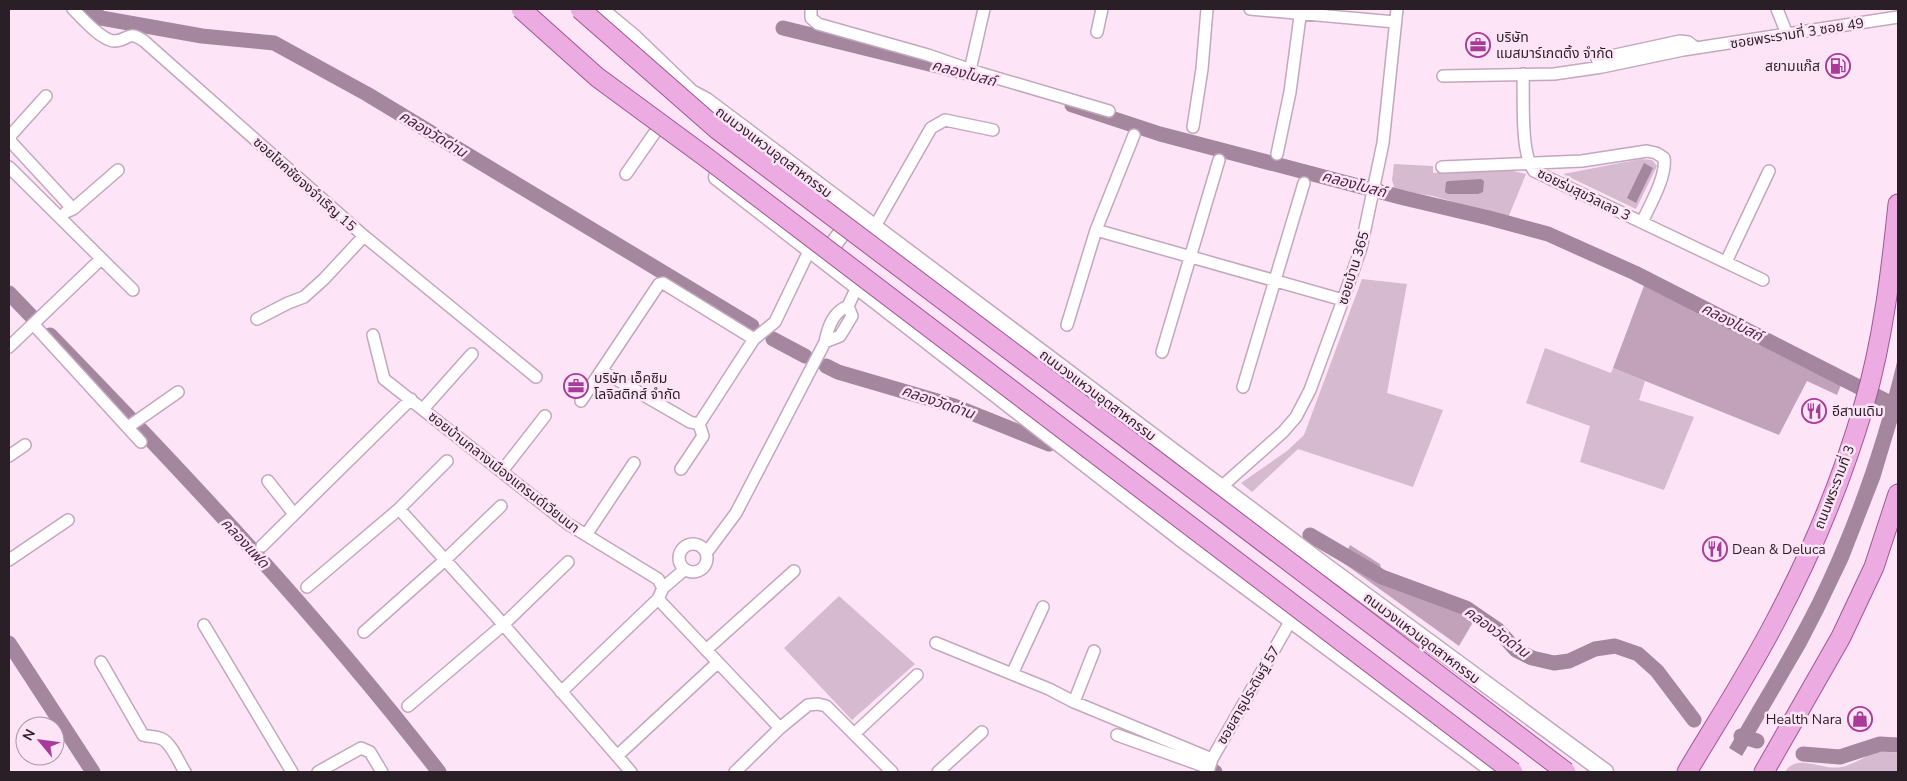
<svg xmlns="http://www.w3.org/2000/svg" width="1907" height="781" viewBox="0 0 1907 781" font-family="'Nunito Sans','Noto Sans Thai',sans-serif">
	<rect width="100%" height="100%" fill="#fde5f7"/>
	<path fill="#d6bacf" d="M1641 159 1652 160 1657 166 1636 209 1563 174Z
		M1394 164 1433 166V173L1504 169 1526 174 1508 218 1433 196 1395 190 1392 180Z
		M1362 279 1407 284 1387 393 1443 410 1413 487 1298 449 1252 492 1241 483 1287 451 1304 435Z
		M1545 348 1611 373 1613 368 1645 381 1639 400 1694 417 1664 490 1580 462 1590 426 1526 403Z
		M839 596 915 664 852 720 784 648Z
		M1877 751 1898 753V772H1785C1797 752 1822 771 1841 767 1851 766 1868 755 1877 751Z"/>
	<path fill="#c2a2ba" d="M1645 283 1841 385 1837 395 1807 381 1779 435 1613 368Z
		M1350 545 1380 564 1382 573 1418 586 1472 617V624L1459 646 1342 562Z"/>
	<path fill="#a4869e" d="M1644 163 1653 168 1636 203 1627 198Z
		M1481 179 1484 181 1483 192 1478 194H1448L1445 192 1446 182 1449 181Z
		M1898 358V419L1880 479 1848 561 1823 613 1806 646 1742 756 1729 748C1761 692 1796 637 1823 578 1855 508 1880 434 1898 358Z"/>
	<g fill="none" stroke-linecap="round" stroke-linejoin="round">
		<path stroke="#a4869e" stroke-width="15" d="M90 9 101 18 202 36 274 43 367 94 752 326
			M783 28 978 76
			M1072 105 1160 134 1404 198 1489 218 1548 234 1635 273 1898 407
			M9 293 34 319
			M50 335C186 475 320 618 439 772
			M773 339 805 356
			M826 366 838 372 954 406 1049 444
			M1310 535 1382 577 1466 608 1498 630 1516 650 1532 658 1554 663 1569 661 1595 649 1615 646 1638 654 1657 671 1694 720
			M9 643 93 772
			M1741 736 1757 741
			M1803 754 1840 757 1880 744 1898 745
			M1214 772H1215"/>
		<defs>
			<path id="minor" d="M73 9C82 18 101 40 114 41 129 41 127 29 144 41L364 236 536 377
				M811 9V18L818 24 928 55 980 73 1109 111
				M1250 9 1395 22
				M1777 9 1787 34
				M1097 32 1102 9
				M1597 59 1680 41 1688 42 1696 48
				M970 70 984 9
				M1523 74C1524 98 1520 153 1534 171L1763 280
				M1443 76 1554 74 1602 67 1683 50 1898 17
				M46 96 10 136 11 142 73 209
				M1193 127 1202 69 1207 9
				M1277 154 1290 92 1301 9
				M9 167 133 290
				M1442 167 1582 161 1647 151 1656 153 1664 158C1667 176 1650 205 1642 222
				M626 174 658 128
				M66 212 73 209 118 170
				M874 228 931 128 945 120 993 130
				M1096 230 1343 300
				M1726 262 1769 171
				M257 319 288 303 304 297 324 279 364 236
				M34 325 141 442
				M1067 325 1096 230 1134 135
				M373 335 384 379 568 524 658 579 663 588 658 599 561 692
				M825 342 840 336 852 316 848 306
				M9 347 101 259
				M1162 352 1219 160
				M602 371 690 422 699 424
				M1243 387 1304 183
				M581 401 659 284 663 283 754 339
				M423 409 472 354
				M128 427 178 392
				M9 456 25 445
				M681 469 703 436 699 424 754 339 775 322 810 249
				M502 471 545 416
				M268 481 294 514
				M1220 488 1283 432 1296 417 1310 390 1343 300 1361 248 1383 143 1397 9
				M399 509 495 615 631 772
				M586 535 634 463
				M679 558a14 14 0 1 1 28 0a14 14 0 1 1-28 0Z
				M262 546 411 399
				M707 552 736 513 825 342C828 327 833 312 848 306L857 287
				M9 560 68 520
				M307 587 399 509 447 461
				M663 588 684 570
				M658 599 780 728
				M204 625 292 772
				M364 632 445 560 501 506
				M936 643 1012 674 1049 689 1074 702 1212 759
				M706 650 794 571
				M101 662 143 735C149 737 156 736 162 739 172 744 179 763 185 772
				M1012 674 1043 607
				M1074 702 1094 651
				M408 706 503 625 568 562
				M854 734 917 675
				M1117 735 1209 768
				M617 756 714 666 720 665
				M318 772 361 748 370 752 382 772
				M735 772 780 728 808 705 818 704 826 706 892 772
				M938 772 982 732
				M1208 772 1212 759 1291 620"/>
			<path id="secondary" d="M599 9 634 38 691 93 706 101 1324 565 1605 772
				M717 177 1181 538 1496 772
				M833 263C826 247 843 228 858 223"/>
			<path id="primary" d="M1687 772C1716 723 1748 674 1775 622 1811 554 1842 480 1864 405 1883 340 1891 272 1898 204
				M1764 772 1841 637 1874 567 1898 494"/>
		</defs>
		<use href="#minor" stroke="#c3a7bc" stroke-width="14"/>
		<use href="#secondary" stroke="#c3a7bc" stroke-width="19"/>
		<use href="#primary" stroke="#a05693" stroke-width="21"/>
		<use href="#minor" stroke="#fff" stroke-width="11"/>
		<use href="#secondary" stroke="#fff" stroke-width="16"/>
		<use href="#primary" stroke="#ecabe1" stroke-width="19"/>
		<defs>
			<path id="primary-bridge" d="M521 9 597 77 707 158 1513 772
				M580 9 718 130 1121 434 1566 772"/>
		</defs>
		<use href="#primary-bridge" stroke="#a05693" stroke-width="21" stroke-linecap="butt"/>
		<use href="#primary-bridge" stroke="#ecabe1" stroke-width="19"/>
	</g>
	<defs>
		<symbol id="office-ring" viewBox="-11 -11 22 22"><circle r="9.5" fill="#fde5f7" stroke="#a93b98" stroke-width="1.5"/><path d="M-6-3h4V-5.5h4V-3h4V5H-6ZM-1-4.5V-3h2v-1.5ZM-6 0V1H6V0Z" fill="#a93b98"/></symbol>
		<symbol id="fuel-ring" viewBox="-11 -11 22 22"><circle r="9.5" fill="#fde5f7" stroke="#a93b98" stroke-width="1.5"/><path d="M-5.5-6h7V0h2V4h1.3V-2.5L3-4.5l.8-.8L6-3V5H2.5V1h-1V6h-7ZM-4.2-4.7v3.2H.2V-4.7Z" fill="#a93b98"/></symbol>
		<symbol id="restaurant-ring" viewBox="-11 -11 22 22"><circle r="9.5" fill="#fde5f7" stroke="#a93b98" stroke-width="1.5"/><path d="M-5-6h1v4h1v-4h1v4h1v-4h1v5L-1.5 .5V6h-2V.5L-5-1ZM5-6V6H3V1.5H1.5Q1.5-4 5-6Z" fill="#a93b98"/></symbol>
		<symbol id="shop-ring" viewBox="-11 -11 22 22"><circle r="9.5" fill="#fde5f7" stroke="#a93b98" stroke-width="1.5"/><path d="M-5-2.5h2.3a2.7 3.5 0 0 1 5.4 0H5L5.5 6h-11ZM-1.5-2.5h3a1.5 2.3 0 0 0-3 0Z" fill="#a93b98"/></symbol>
	</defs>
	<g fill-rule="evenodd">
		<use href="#office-ring" x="1464" y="31" width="28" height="28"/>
		<use href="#fuel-ring" x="1824" y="52" width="28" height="28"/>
		<use href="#office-ring" x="562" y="372" width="28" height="28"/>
		<use href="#restaurant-ring" x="1800" y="397" width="28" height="28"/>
		<use href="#restaurant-ring" x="1701" y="535" width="28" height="28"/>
		<use href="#shop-ring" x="1846" y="705" width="28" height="28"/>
	</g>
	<g text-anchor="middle" stroke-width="5" stroke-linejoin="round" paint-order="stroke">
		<g font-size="14" fill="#2a1f27" stroke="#fde5f7">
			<text transform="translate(1797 33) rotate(-9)" y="5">ซอยพระรามที่ 3 ซอย 49</text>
			<text transform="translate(774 152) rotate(37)" y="5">ถนนวงแหวนอุตสาหกรรม</text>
			<text transform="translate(305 184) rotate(42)" y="5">ซอยโชคชัยจงจำเริญ 15</text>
			<text transform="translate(1584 194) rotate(26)" y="5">ซอยร่มสุขวิลเลจ 3</text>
			<text transform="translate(1353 268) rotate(-73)" y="5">ซอยบ้าน 365</text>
			<text transform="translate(1098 395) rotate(37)" y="5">ถนนวงแหวนอุตสาหกรรม</text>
			<text transform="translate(504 472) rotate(38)" y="5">ซอยบ้านกลางเมืองแกรนด์เวียนนา</text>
			<text transform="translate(1834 487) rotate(-69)" y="5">ถนนพระรามที่ 3</text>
			<text transform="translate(1422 638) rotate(37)" y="5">ถนนวงแหวนอุตสาหกรรม</text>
			<text transform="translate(1248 695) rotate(-60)" y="5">ซอยสาธุประดิษฐ์ 57</text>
		</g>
		<g font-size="14" fill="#2a1f27" stroke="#fde5f7" text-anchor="start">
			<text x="1496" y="42">บริษัท<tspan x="1496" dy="16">แมสมาร์เกตติ้ง จำกัด</tspan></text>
			<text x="1820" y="71" text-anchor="end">สยามแก๊ส</text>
			<text x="594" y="383">บริษัท เอ็คซิม<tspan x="594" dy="16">โลจิสติกส์ จำกัด</tspan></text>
			<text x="1832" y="416">อีสานเดิม</text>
			<text x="1732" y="554">Dean &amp; Deluca</text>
			<text x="1842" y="724" text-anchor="end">Health Nara</text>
		</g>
		<g font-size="15" font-style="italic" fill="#4d2446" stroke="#fde5f7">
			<text transform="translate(964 73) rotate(15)" y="5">คลองโบสถ์</text>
			<text transform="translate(433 134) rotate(31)" y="5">คลองวัดด่าน</text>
			<text transform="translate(1354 184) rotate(15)" y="5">คลองโบสถ์</text>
			<text transform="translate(1732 322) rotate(27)" y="5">คลองโบสถ์</text>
			<text transform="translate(938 402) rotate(19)" y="5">คลองวัดด่าน</text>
			<text transform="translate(245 543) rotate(47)" y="5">คลองแฟด</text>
			<text transform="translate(1497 632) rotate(36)" y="5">คลองวัดด่าน</text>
		</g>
	</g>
	<rect width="1907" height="781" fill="none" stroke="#2a1f27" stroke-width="20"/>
	<g transform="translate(40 741) rotate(299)"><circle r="24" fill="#fde5f7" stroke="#a996a4"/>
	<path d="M0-4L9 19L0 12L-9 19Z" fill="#a93b98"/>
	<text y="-8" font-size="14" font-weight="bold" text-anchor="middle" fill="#2a1f27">N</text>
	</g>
</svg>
